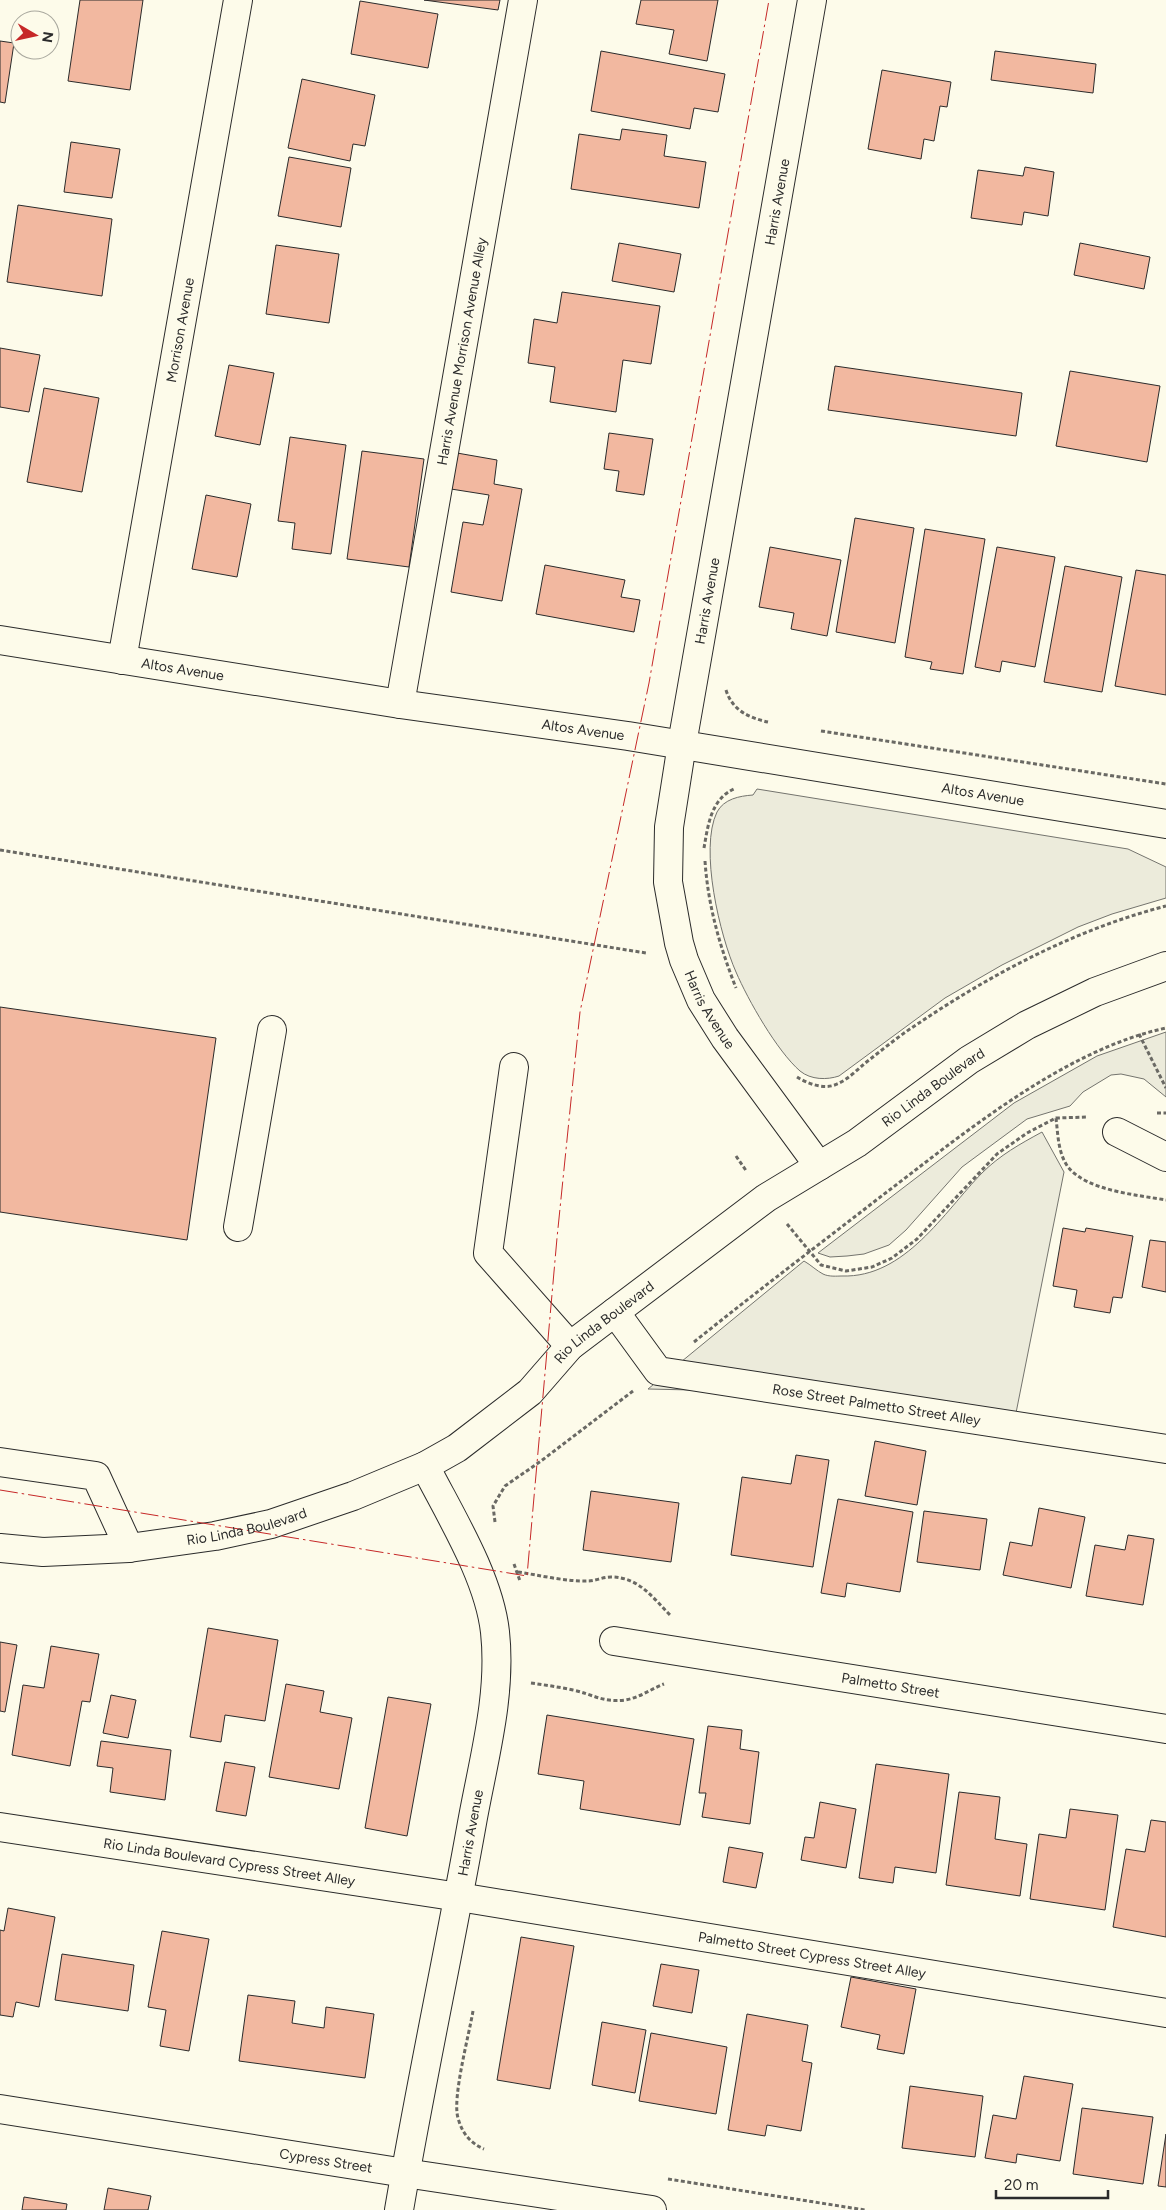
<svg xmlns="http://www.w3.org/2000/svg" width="1166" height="2210" viewBox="0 0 1166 2210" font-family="Figtree,sans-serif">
	<rect width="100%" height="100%" fill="#fdfbea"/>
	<path fill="#ecebdb" stroke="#74746e" d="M757 789 1128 849 1166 867V898L1112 914 1078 927 1002 965 945 998 839 1076C827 1080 811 1080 800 1071 777 1051 748 1000 736 972 720 936 699 849 717 812 724 799 739 796 753 795Z
		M1166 1032V1097L1144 1079 1121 1074 1111 1075 1083 1092 1070 1106 1027 1119 962 1167 906 1230 889 1245 864 1254 847 1256 830 1257 818 1253 1014 1103 1097 1056Z
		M1042 1132 1064 1172 1012 1433 735 1391 648 1389 804 1261C811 1265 817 1271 823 1274 829 1277 837 1276 842 1276 905 1278 944 1212 982 1173 1000 1155 1020 1144 1042 1132Z"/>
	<path fill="#f2b8a0" stroke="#2b2b2b" d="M80 0H143L130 90 68 81Z
		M424 0H500L498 10Z
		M641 0H718L707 61 669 54 674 30 636 24Z
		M360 1 438 14 428 68 351 54Z
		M0 41 14 43 5 103 0 102Z
		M601 51 725 74 718 112 694 108 690 129 591 111Z
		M995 51 1096 64 1093 93 991 80Z
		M882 70 951 82 947 107 940 106 934 141 924 139 921 159 868 149Z
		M302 79 375 95 365 146 353 144 350 161 288 148Z
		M622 129 667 135 664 156 706 162 699 208 571 189 579 134 620 140Z
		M71 142 120 149 112 198 64 192Z
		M289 157 351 168 341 227 278 216Z
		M1025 167 1054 172 1048 216 1024 212 1022 225 971 218 978 170 1023 176Z
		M18 205 112 219 102 296 7 282Z
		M619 243 681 254 674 292 612 281Z
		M1080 243 1150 257 1144 289 1074 275Z
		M276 245 339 254 329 323 266 314Z
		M562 292 660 306 651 364 623 360 616 412 550 402 555 367 528 363 534 319 557 323Z
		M0 348 40 355 29 412 0 407Z
		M229 365 274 373 260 445 215 436Z
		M835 366 1022 393 1016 436 828 410Z
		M1070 371 1160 386 1147 462 1056 446Z
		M44 388 99 398 82 492 27 482Z
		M609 433 653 439 644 495 616 491 619 471 604 469Z
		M290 437 346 445 331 554 292 549 295 523 278 521Z
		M362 451 424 459 409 567 347 559Z
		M457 453 497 460 494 484 522 489 502 601 451 592 463 522 483 525 489 495 451 489Z
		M206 495 251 504 237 577 192 569Z
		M855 518 914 528 895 643 836 632Z
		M925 529 985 539 963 674 930 669 932 662 905 657Z
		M770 547 841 560 827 636 791 629 794 613 759 607Z
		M997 547 1055 557 1035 667 1002 661 1000 672 975 667Z
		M545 565 625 580 621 597 640 600 634 632 536 614Z
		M1065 566 1122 577 1102 692 1044 682Z
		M1136 570 1166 575V695L1115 686Z
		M0 1007 216 1038 187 1240 0 1212Z
		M1063 1228 1085 1232 1086 1228 1133 1236 1122 1298 1113 1297 1110 1313 1074 1307 1077 1290 1053 1286Z
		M1150 1240 1166 1242V1292L1142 1287Z
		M875 1441 926 1451 917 1505 865 1496Z
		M796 1455 829 1460 813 1567 731 1555 742 1477 791 1484Z
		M591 1491 679 1503 671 1562 583 1550Z
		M838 1499 913 1512 900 1592 847 1583 845 1597 821 1593Z
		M1039 1508 1085 1517 1071 1588 1003 1575 1010 1542 1032 1546Z
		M924 1511 987 1519 980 1570 917 1562Z
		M1128 1535 1154 1539 1143 1605 1086 1596 1095 1545 1125 1550Z
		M208 1628 278 1640 265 1721 225 1715 221 1742 190 1737Z
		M0 1642 17 1645 5 1712 0 1711Z
		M51 1646 99 1654 90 1702 82 1701 70 1766 12 1755 23 1685 44 1688Z
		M286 1684 324 1691 320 1712 352 1718 339 1789 269 1777Z
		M111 1695 136 1700 128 1738 103 1733Z
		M388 1697 431 1704 407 1836 365 1828Z
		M547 1715 694 1739 680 1825 580 1809 584 1781 538 1774Z
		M708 1726 742 1730 740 1749 759 1752 750 1824 702 1817 706 1793H699Z
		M101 1741 171 1750 165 1800 110 1792 113 1768 97 1766Z
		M225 1762 255 1767 246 1816 216 1811Z
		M876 1764 949 1774 936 1873 895 1867 893 1883 859 1878Z
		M959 1792 1000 1797 995 1839 1027 1844 1020 1896 946 1885Z
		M820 1802 856 1809 846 1868 801 1860 805 1837 814 1838Z
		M1070 1809 1118 1815 1105 1910 1030 1899 1039 1834 1066 1838Z
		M1151 1820 1166 1822V1937L1113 1927 1126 1849 1145 1852Z
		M729 1847 763 1853 756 1888 723 1882Z
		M8 1908 55 1917 39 2007 16 2002 13 2017 0 2015V1930L4 1931Z
		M162 1931 209 1939 189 2051 160 2046 166 2010 148 2007Z
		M521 1937 574 1946 550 2089 497 2080Z
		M62 1954 134 1965 128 2011 55 2000Z
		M661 1964 699 1970 692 2013 653 2006Z
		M851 1977 916 1989 904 2054 877 2049 880 2035 841 2027Z
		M248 1995 295 2001 292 2023 324 2028 326 2007 374 2014 365 2078 239 2061Z
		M747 2014 808 2025 802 2061 812 2063 801 2131 767 2125 765 2136 728 2130Z
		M602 2022 646 2030 635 2093 592 2085Z
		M651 2033 727 2047 716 2114 639 2101Z
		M1024 2076 1073 2084 1060 2161 1017 2154 1016 2163 985 2158 993 2115 1016 2119Z
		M910 2086 983 2096 975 2157 902 2148Z
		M1082 2108 1153 2117 1143 2184 1073 2174Z
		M1166 2134V2187L1158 2186Z
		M108 2188 151 2196 148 2210H104Z
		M24 2197 67 2204 66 2210H22Z"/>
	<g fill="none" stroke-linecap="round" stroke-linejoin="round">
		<defs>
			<g id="minor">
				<path id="s1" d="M812 0 682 744 669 827 668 882 679 943 684 960 701 1000 725 1038 819 1166"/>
				<path id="s2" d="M0 640 400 704 628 736 1166 824"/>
				<path id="s3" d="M122 660 238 0"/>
				<path id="s4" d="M400 704 523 0"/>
				<path d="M514 1067 488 1253 570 1346"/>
				<path d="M1117 1132 1166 1157"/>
				<path d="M238 1227 272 1030"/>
				<path id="s5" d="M615 1312 658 1371 1166 1449"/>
				<path d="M0 1462 96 1476 129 1548"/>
				<path id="s6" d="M614 1641 1166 1729"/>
				<path id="s7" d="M0 1827 459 1897 1166 2013"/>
				<path id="s8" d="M0 2109 405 2173 652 2210"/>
				<path id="s9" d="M399 2210C421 2081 449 1952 472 1823 483 1761 502 1696 495 1632 489 1577 450 1515 425 1466"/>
			</g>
			<g id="major">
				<path id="s10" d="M0 1548 43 1552 129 1548 215 1536 271 1524 353 1496 425 1466 457 1448 530 1392 570 1346 766 1198 857 1143 969 1060 1027 1025 1095 992 1166 966"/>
			</g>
		</defs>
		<use href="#minor" stroke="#2b2b2b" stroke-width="30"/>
		<use href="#major" stroke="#2b2b2b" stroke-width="30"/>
		<path stroke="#6a6964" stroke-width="3" stroke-dasharray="4 2.5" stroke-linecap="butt" d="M726 690C732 710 749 718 768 722
			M821 731 1166 784
			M704 848C708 825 711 798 736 788
			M0 850 646 953
			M705 861C708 906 720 947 736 988
			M1139 1034 1166 1088
			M797 1077C808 1084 825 1090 837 1084 847 1080 856 1071 864 1064 882 1050 900 1035 919 1023 995 972 1077 929 1166 906
			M1157 1113H1166
			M1056 1118C1058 1135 1058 1153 1068 1167 1087 1191 1138 1195 1166 1200
			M736 1156 747 1172
			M787 1224 821 1265 846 1271 872 1267 892 1258 917 1239 997 1154 1027 1133 1056 1118 1088 1117
			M694 1342C755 1293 817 1246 879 1198 962 1135 1063 1050 1166 1028
			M495 1522 493 1506 505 1486 541 1461 633 1391
			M514 1564 520 1581
			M518 1572C538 1575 568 1582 588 1581 595 1581 603 1577 611 1577 639 1577 653 1598 671 1616
			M531 1683C545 1685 559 1687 573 1690 592 1694 603 1703 625 1700 639 1698 651 1689 664 1684
			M473 2011C469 2035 452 2098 458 2118 462 2133 470 2143 484 2149
			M668 2179 865 2210"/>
		<use href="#minor" stroke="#fdfbea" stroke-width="28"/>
		<use href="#major" stroke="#fdfbea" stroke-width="28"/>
		<path stroke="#c62828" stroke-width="1" stroke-dasharray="18 4 2.5 4" stroke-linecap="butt" d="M0 1490 527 1576 557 1238 580 1012 649 683 769 0"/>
	</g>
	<g text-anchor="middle" stroke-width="4" stroke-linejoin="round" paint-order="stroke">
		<g font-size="14" fill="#2b2b2b" stroke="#fdfbea">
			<text transform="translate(777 202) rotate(-80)" y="5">Harris Avenue</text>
			<text dy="5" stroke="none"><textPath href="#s3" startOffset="335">Morrison Avenue</textPath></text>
			<text dy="5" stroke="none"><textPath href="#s4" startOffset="358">Harris Avenue Morrison Avenue Alley</textPath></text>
			<text transform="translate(707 601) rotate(-80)" y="5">Harris Avenue</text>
			<text dy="5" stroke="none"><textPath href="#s2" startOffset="185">Altos Avenue</textPath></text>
			<text dy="5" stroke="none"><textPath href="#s2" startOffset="590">Altos Avenue</textPath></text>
			<text dy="5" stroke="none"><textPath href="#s2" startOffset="995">Altos Avenue</textPath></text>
			<text dy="5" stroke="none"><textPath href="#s1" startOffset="1030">Harris Avenue</textPath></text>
			<text dy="5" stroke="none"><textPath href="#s10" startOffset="1074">Rio Linda Boulevard</textPath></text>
			<text dy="5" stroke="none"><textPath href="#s10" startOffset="669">Rio Linda Boulevard</textPath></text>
			<text dy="5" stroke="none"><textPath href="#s5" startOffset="294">Rose Street Palmetto Street Alley</textPath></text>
			<text dy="5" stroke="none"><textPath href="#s10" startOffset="249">Rio Linda Boulevard</textPath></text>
			<text dy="5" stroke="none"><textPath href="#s6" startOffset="280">Palmetto Street</textPath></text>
			<text dy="5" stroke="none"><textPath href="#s9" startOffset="384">Harris Avenue</textPath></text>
			<text dy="5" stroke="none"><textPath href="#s7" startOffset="232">Rio Linda Boulevard Cypress Street Alley</textPath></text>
			<text dy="5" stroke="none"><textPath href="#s7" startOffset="822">Palmetto Street Cypress Street Alley</textPath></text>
			<text dy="5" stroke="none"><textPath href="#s8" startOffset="330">Cypress Street</textPath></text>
		</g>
	</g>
	<g transform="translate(35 35) rotate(99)"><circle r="24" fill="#fdfbea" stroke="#a9a89e"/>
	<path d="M0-4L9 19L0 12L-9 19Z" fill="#c62828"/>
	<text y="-8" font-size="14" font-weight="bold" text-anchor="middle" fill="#2b2b2b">N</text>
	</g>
	<path d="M996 2190v8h112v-8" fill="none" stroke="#2b2b2b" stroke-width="2.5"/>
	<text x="1004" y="2190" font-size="15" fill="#2b2b2b" stroke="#fdfbea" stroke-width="4" paint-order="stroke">20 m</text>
</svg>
